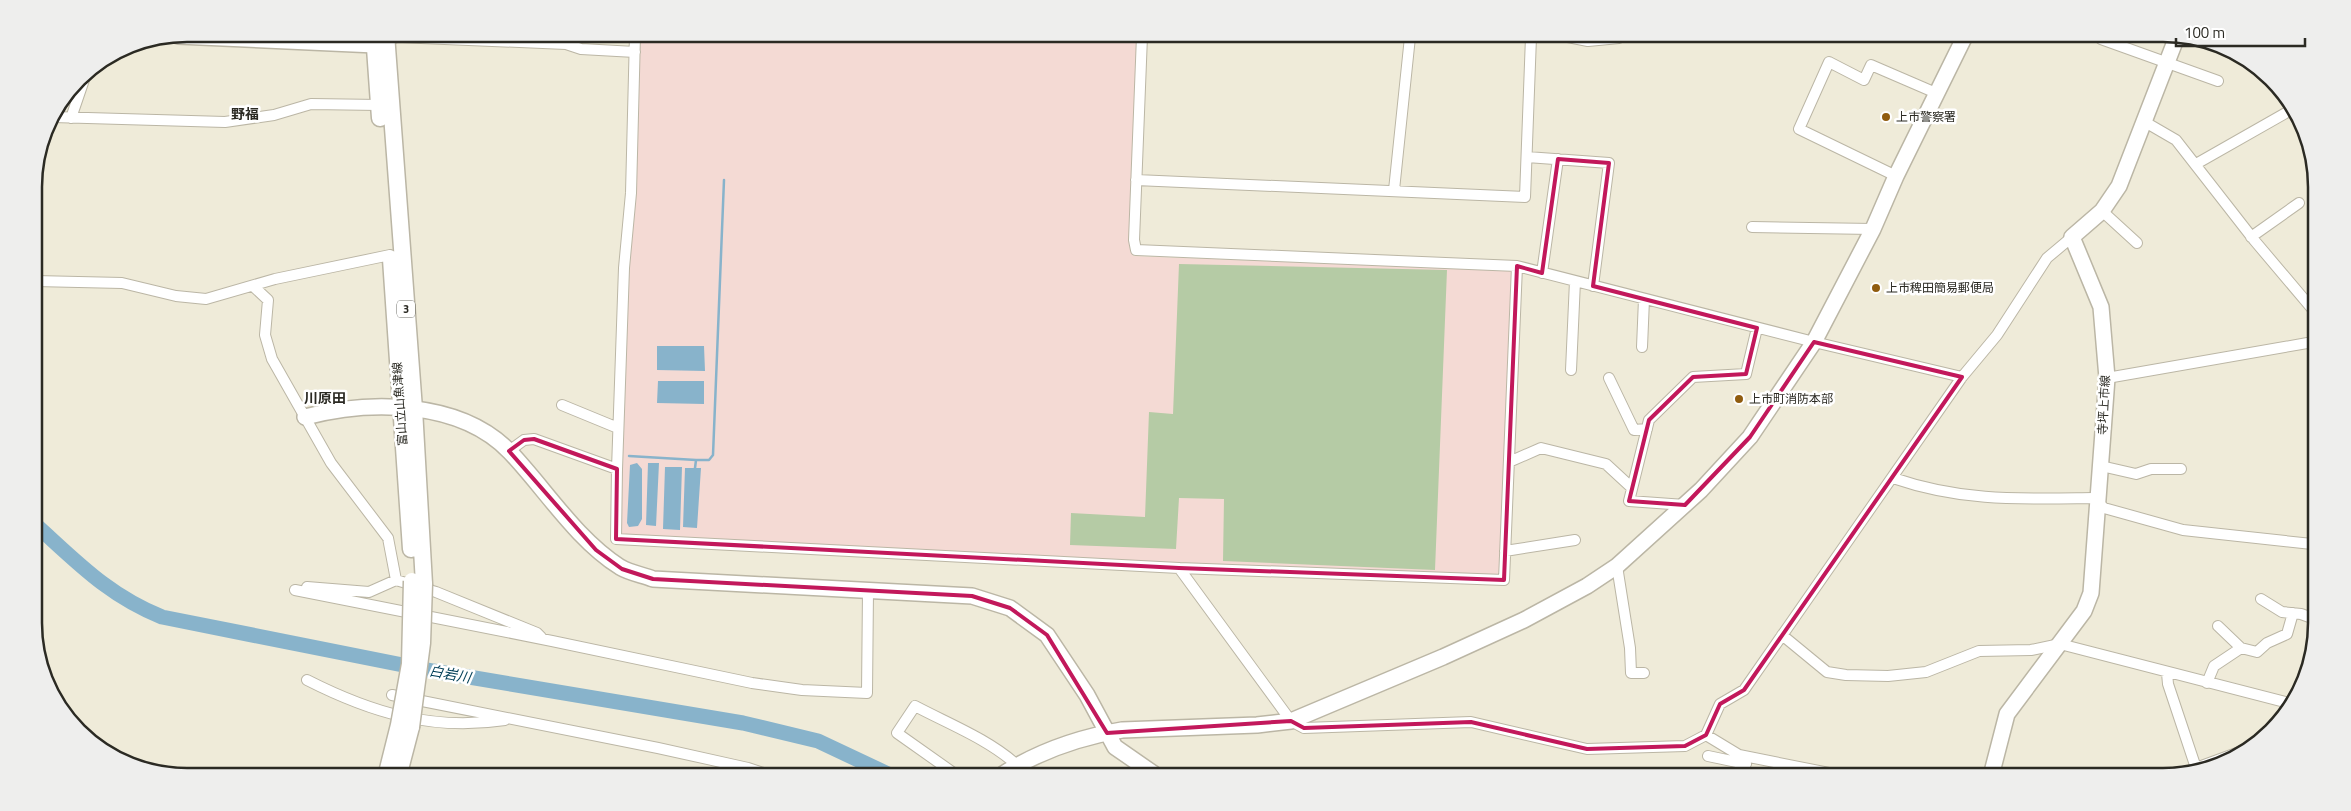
<svg xmlns="http://www.w3.org/2000/svg" width="2351" height="811" viewBox="0 0 2351 811" font-family="'Titillium Web','Noto Sans JP',sans-serif">
	<rect width="100%" height="100%" fill="#efebd9"/>
	<path fill="#f4dad4" d="M640 35 1137 36 1129 246 1133 256 1512 271 1500 575 997 555 620 535 627 306Z"/>
	<path fill="#b5cba5" d="M1179 264 1447 270 1435 570 1223 561 1224 499 1179 498 1176 549 1070 545 1071 513 1145 517 1149 412 1173 414Z"/>
	<path fill="#88b3cb" d="M657 346H704L705 371 657 370Z
		M658 381H704V404L657 403Z
		M637 463 642 469V519L638 526 629 527 627 523 630 465Z
		M648 463H659L656 526 646 525Z
		M665 467H682L680 530 663 529Z
		M685 468H701L697 528 683 527Z"/>
	<g fill="none" stroke-linecap="round" stroke-linejoin="round">
		<path stroke="#88b3cb" stroke-width="2.5" d="M629 456 696 460 695 468
			M696 460H709L713 455 724 180"/>
		<path stroke="#88b3cb" stroke-width="15" d="M36 525C78 563 108 595 162 617L433 671 743 723 818 741 888 774"/>
		<defs>
			<path id="street" d="M635 35 631 193 624 268 617 469 616 539 1179 568 1504 580 1517 266
				M1142 36 1134 240 1136 250 1517 266 1814 342 1962 377
				M1568 37 1588 41 1619 38
				M2101 39 2218 81
				M383 42 397 37 566 44 581 49 635 52
				M53 117 225 122 274 115 311 104 379 105
				M71 118 86 74
				M2145 122 2176 140 2254 240 2314 311
				M1527 157 1609 163 1593 286
				M2196 164 2291 110
				M1896 176 1799 129 1829 62 1864 80 1871 65 1936 93
				M1136 180 1525 197 1531 37
				M1394 190 1410 37
				M2102 211 2137 243
				M1752 227 1873 229
				M2251 237 2299 203
				M1542 273 1558 159
				M35 281 122 283 176 296 206 299 275 279 390 255
				M253 286 268 300 265 335 272 359 331 463 388 538 396 580 369 592 307 587
				M1642 347 1644 299
				M1571 370 1575 281
				M1609 378 1634 430 1647 429
				M2107 378 2313 342
				M562 405 618 428
				M509 451 524 440 534 439 617 469
				M1509 462 1541 448 1606 464 1632 488
				M2101 466 2136 474 2151 469H2181
				M1893 478C1963 502 2021 499 2093 498L2104 508 2183 530 2312 544
				M1685 505 1629 501 1649 420 1693 377 1746 374 1757 328
				M1505 551 1575 540
				M1617 566 1630 648 1631 673H1644
				M1179 568 1291 721 1304 728 1471 722 1587 749 1685 746 1706 735 1739 755 1844 776
				M396 580 436 592 537 633 541 637
				M295 590 552 641 752 683 802 690 867 693 868 591
				M2261 599 2282 612 2301 614 2312 618
				M2218 626 2241 648
				M1782 635 1827 672 1846 675 1888 676 1926 672 1979 651 2031 650 2060 644 2293 704
				M2167 673 2168 684 2197 771
				M307 680C372 713 432 731 505 720
				M2207 683 2214 666 2241 648 2257 652 2267 643 2287 634 2293 613
				M392 695 658 748 748 768 763 773
				M1706 735 1720 704 1744 690 1962 377 1997 335 2047 258 2072 237
				M1708 756 1746 764
				M2196 768 2256 746
				M955 774 897 733 915 706C949 724 988 739 1017 765
				M1734 776 1746 764"/>
			<path id="secondary" d="M178 36 375 45
				M305 417C370 400 460 400 510 452 546 490 576 539 620 567 630 573 643 575 653 579L972 596 1010 608 1047 635 1087 695 1115 747 1154 774
				M1003 774C1038 752 1081 737 1122 730L1257 725 1291 721 1443 657 1524 620 1587 586 1617 566 1701 490 1750 437 1814 342 1873 229 1896 176 1964 38
				M1991 776 2007 714 2084 611 2091 593 2107 378 2101 307 2072 237 2102 211 2119 186 2176 39"/>
			<path id="primary" d="M374 34 380 118
				M386 34 414 409 424 584
				M391 259 411 549
				M387 773 399 725
				M399 773 411 727"/>
		</defs>
		<use href="#street" stroke="#bbb6a5" stroke-width="12"/>
		<use href="#secondary" stroke="#bbb6a5" stroke-width="18"/>
		<use href="#primary" stroke="#bbb6a5" stroke-width="19"/>
		<use href="#street" stroke="#fff" stroke-width="10"/>
		<use href="#secondary" stroke="#fff" stroke-width="15"/>
		<use href="#primary" stroke="#fff" stroke-width="16"/>
		<defs>
			<path id="primary-bridge" d="M399 725 410 664 412 581
				M411 727 422 643 424 584"/>
		</defs>
		<use href="#primary-bridge" stroke="#bbb6a5" stroke-width="19" stroke-linecap="butt"/>
		<use href="#primary-bridge" stroke="#fff" stroke-width="16"/>
	</g>
	<path fill="none" stroke="#c2185b" stroke-width="4" stroke-linejoin="round" d="M1558 159 1609 163 1593 286 1757 328 1746 374 1693 377 1649 420 1629 501 1685 505 1750 437 1814 342 1962 377 1744 690 1720 704 1706 735 1685 746 1587 749 1471 722 1304 728 1291 721 1107 733 1047 635 1010 608 972 596 653 579 622 569 596 550 509 451 524 440 534 439 617 469 616 539 1179 568 1504 580 1517 266 1542 273Z"/>
	<g fill="#905c0f" stroke="#fff" stroke-width="2">
		<circle cx="1886" cy="117" r="5"/>
		<circle cx="1876" cy="288" r="5"/>
		<circle cx="1739" cy="399" r="5"/>
	</g>
	<g text-anchor="middle" stroke-width="5" stroke-linejoin="round" paint-order="stroke">
		<rect fill="#fff" stroke="#6b6a65" stroke-width="1" x="397" y="300.5" width="18" height="17" rx="4"/>
		<g font-size="11" font-weight="bold" fill="#2b2a23">
			<text x="406" y="313">3</text>
		</g>
		<g font-size="12" fill="#2b2a23" stroke="#fff" text-anchor="start">
			<text x="1896" y="121">上市警察署</text>
			<text x="1886" y="292">上市稗田簡易郵便局</text>
			<text x="1749" y="403">上市町消防本部</text>
		</g>
		<g font-size="12" fill="#2b2a23" stroke="#fff">
			<text transform="translate(400 404) rotate(-94)" y="4">富山立山魚津線</text>
			<text transform="translate(2104 405) rotate(-87)" y="4">寺坪上市線</text>
		</g>
		<g font-size="14" font-weight="bold" fill="#2b2a23" stroke="#fff">
			<text x="245" y="119">野福</text>
			<text x="325" y="403">川原田</text>
		</g>
		<g font-size="14" font-style="italic" fill="#013e57" stroke="#fff">
			<text transform="translate(450 674) rotate(10)" y="5">白岩川</text>
		</g>
	</g>
	<path d="M0 0H2351V811H0ZM187 42H2163A145 145 0 0 1 2308 187V623A145 145 0 0 1 2163 768H187A145 145 0 0 1 42 623V187A145 145 0 0 1 187 42Z" fill="#eeeeed" fill-rule="evenodd"/>
	<path fill="none" stroke="#2b2a23" stroke-width="2.5" d="M187 42H2163A145 145 0 0 1 2308 187V623A145 145 0 0 1 2163 768H187A145 145 0 0 1 42 623V187A145 145 0 0 1 187 42Z"/>
	<path d="M2176 38v8h129v-8" fill="none" stroke="#2b2a23" stroke-width="2.5"/>
	<text x="2184" y="38" font-size="15" fill="#2b2a23" stroke="#ffffff" stroke-width="4" paint-order="stroke">100 m</text>
</svg>
